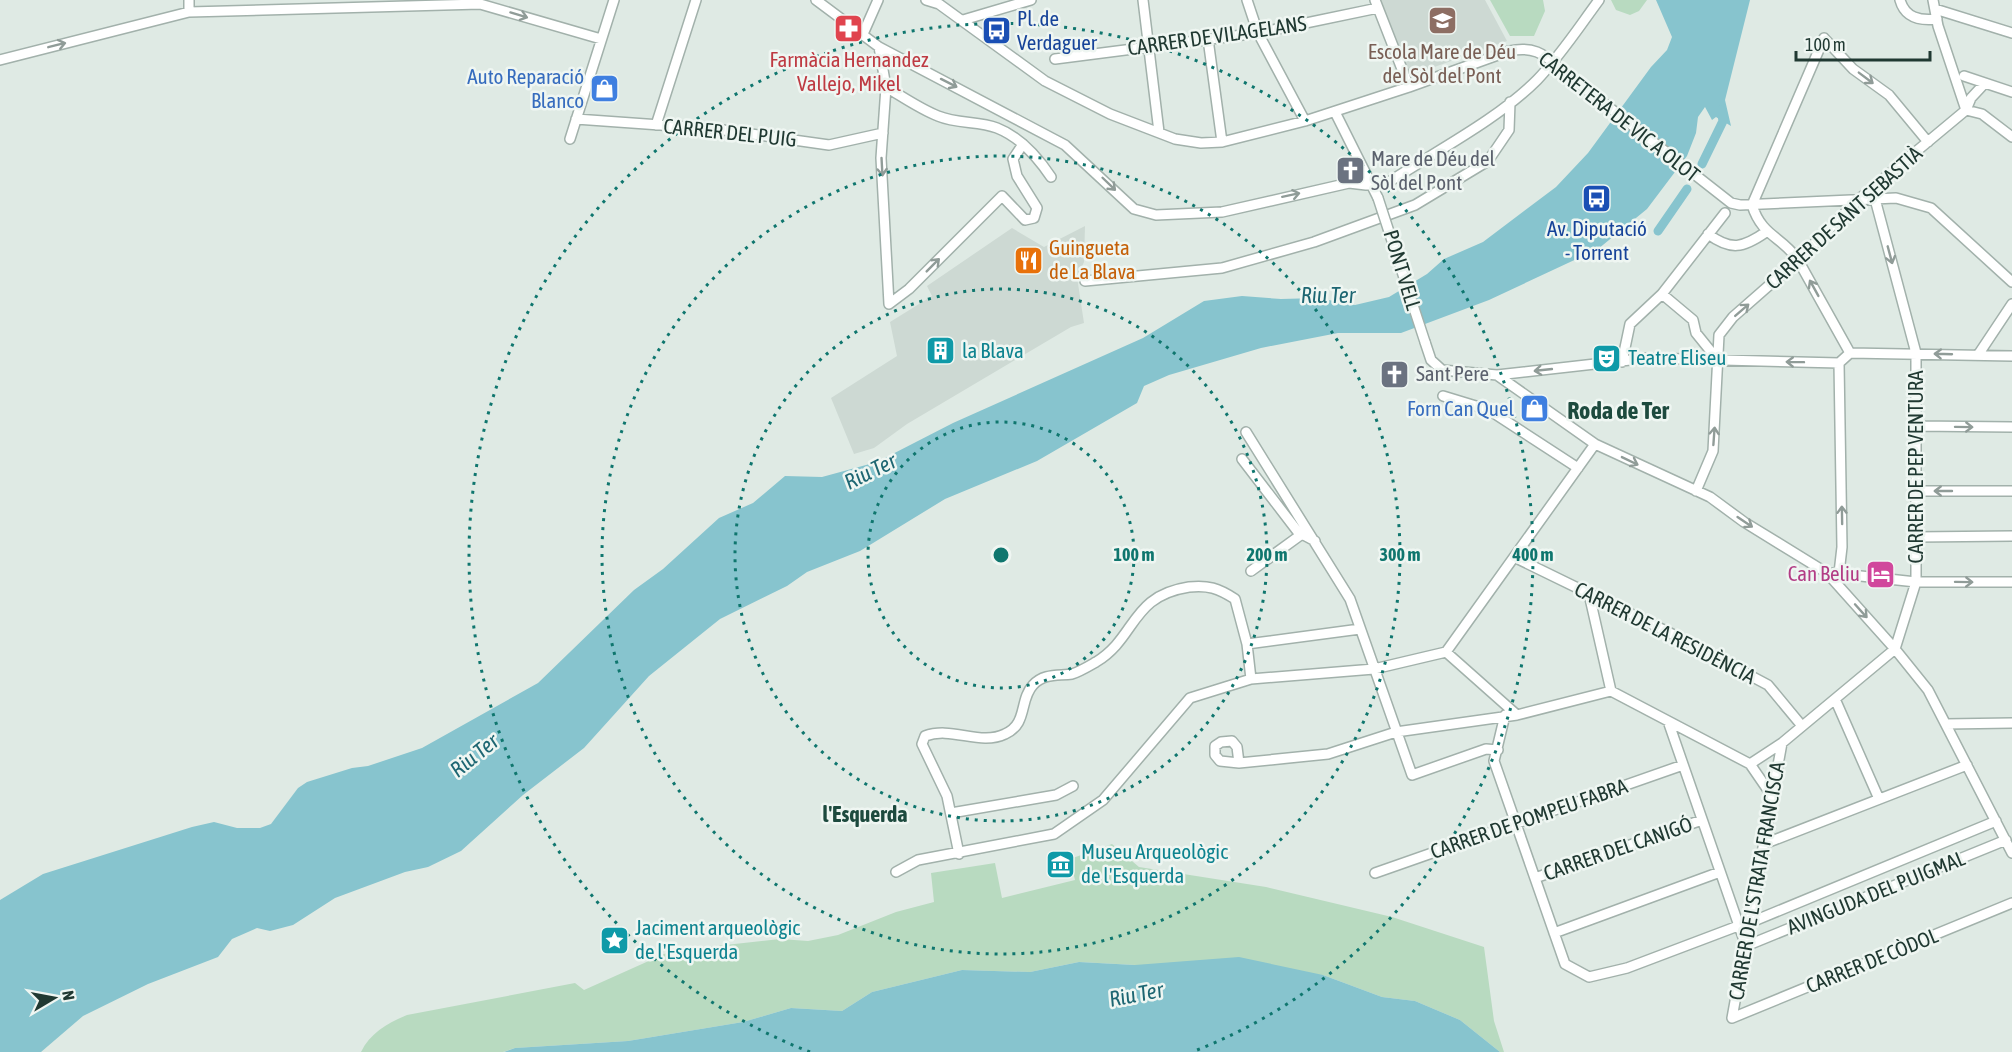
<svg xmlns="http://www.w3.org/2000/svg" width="2012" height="1052" viewBox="0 0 2012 1052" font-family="'Asap Condensed',sans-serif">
	<rect width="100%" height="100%" fill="#dfeae4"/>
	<path fill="#cdd9d3" d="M1381 0H1485L1507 41 1412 75 1407 72Z
		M1085 226 1084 262 1077 277 1084 323 1071 327 907 424 874 448 854 454 831 398 897 356 890 322 932 296 927 286 1012 228 1044 247Z"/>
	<path fill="#b8dac0" d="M1490 0H1543L1545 11 1534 36H1510Z
		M1611 0H1647L1639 11 1630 15 1616 10Z
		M1112 844 1139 867 1266 887 1392 917 1484 947 1494 1021 1504 1052H1500L1460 1020 1415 1001 1382 997 1323 975 1079 962 1030 972 962 970 872 992 842 1011 791 1008 743 1022 628 1041 515 1048 503 1052H361C370 1033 388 1023 407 1015L575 983 584 990 671 951 780 939 808 941 838 935 896 912 934 902 931 873 995 863 1002 898 1075 880 1070 859Z"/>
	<path fill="#87c4ce" d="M1656 0H1750L1725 100 1731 126 1716 117 1712 120 1705 107 1698 117 1696 133 1687 156 1647 209 1598 249 1489 300 1401 333H1338L1261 348 1169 375 1144 386 1137 403 1037 461 945 499 860 551 807 572 787 586 720 619 649 676 584 748 523 795 461 851 428 867 405 872 335 898 293 925 270 931 257 928 232 939 218 957 148 984 83 1016 41 1052H0V900L43 874 192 827 214 822 237 828H260L271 824 298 788 307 782 352 768 368 766 422 748 538 683 634 590 663 569 719 518 753 503 785 476 822 477 877 462 953 423 1143 338 1204 301 1242 296 1281 299 1318 298 1355 305 1389 297 1427 274 1444 259 1483 242 1556 187 1588 153 1651 67 1667 50 1672 37Z
		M1239 957 1323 975 1382 997 1415 1001 1460 1020 1500 1052H504L515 1048 628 1041 743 1022 791 1008 842 1011 872 992 962 970 1030 972 1079 962 1135 965Z"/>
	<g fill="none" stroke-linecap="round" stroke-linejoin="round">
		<path stroke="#87c4ce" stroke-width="9" d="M1702 164 1723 121 1721 110
			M1658 231 1687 189"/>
		<defs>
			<path id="minor" d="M816 0 879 47 1065 145 1134 209 1156 215 1222 212 1349 183 1366 185 1389 182C1436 151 1497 120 1537 80 1561 55 1579 27 1599 0
				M926 0 939 4 1045 81 1110 114 1175 139 1201 143 1222 142 1305 121 1409 87 1509 51
				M1143 0 1159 132
				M1247 0 1258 33 1305 121
				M1375 0 1409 87
				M1900 0C1905 18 1920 21 1937 19
				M1933 0 1938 26 1966 110
				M1935 9 2012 33
				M189 12V0
				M963 20 1031 0
				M863 34 878 0
				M1208 39 1222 142
				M879 47 886 87 881 158 889 304
				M1055 59 1258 33 1378 8
				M0 60 189 12 480 4 601 39
				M1559 68 1731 203 1740 205 1896 198 1931 208 2012 282
				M1964 76 2012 92
				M886 87C903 97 920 109 938 116 957 124 979 121 997 128 1020 137 1037 156 1051 177
				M1966 110 1982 114 2012 137
				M1335 112 1378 198
				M576 119 716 129 829 145 883 133
				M656 125 696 0
				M570 139 614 0
				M1875 199 1916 353V582L1895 649
				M1752 205 1824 38 1853 69 1889 95 1928 142
				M1752 205C1762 237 1782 236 1798 260L1850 353
				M1708 234C1731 251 1743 248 1766 232
				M1085 281 1222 268 1314 242 1415 205 1488 161 1509 130 1510 102
				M1662 294 1693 320 1696 333 1717 359
				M889 304 909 289 1002 196 1025 220 1034 218 1037 208 1017 176 1013 159 1023 144
				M1425 342 1431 360 1442 370 1497 375 1648 358 1839 363 1850 353 2012 356
				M1978 355 2012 304
				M1622 362 1630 324 1662 294 1725 213
				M1839 363 1842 547 1839 573
				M1497 375 1595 444 1710 497 1744 522 1827 573 1895 649 1928 690 2012 853
				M1443 396 1489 410 1578 468
				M1915 426 2012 427
				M1246 432 1350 599 1412 775 1486 749 1498 750
				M1242 459 1298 532 1315 541
				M1696 491 1713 451 1719 335 1733 317 1798 260 1859 199 1966 110 1971 98 1985 83
				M1915 491H2012
				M1916 537 2012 536
				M1514 557 1672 634 1768 685 1802 726
				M1251 571 1302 534
				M1833 573 1916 582H2012
				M1589 594 1611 691
				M1247 644 1360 629
				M1446 652 1517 715
				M1835 699 1879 799
				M1505 715 1494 761 1565 964 1589 977 1627 968 1738 926
				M1668 721 1746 946 2006 840
				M1946 724 2012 723
				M1239 763 1220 761 1215 755V746L1221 742 1232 741 1237 747 1239 763 1328 754 1396 732 1517 715 1611 691 1750 764 1782 743 1895 649
				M1750 764 1772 796
				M951 813 1056 795 1073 786
				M1764 844 1967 765
				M959 854 947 796 922 744 925 736C952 726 980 746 1005 734 1028 724 1019 700 1033 685 1044 673 1058 676 1072 674 1079 672 1089 666 1096 662 1137 637 1130 596 1189 587 1208 585 1218 588 1235 599L1247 644 1251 679
				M896 872 918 860 1054 834 1103 800 1190 698 1251 679 1374 669 1446 652 1595 444
				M1375 873 1683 765
				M1535 878 1702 820
				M1749 923 1996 821
				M1554 933 1720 872
				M1732 1018 2012 903
				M1732 1018 1782 743"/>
		</defs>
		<use href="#minor" stroke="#a2b1ab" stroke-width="12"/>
		<use href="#minor" stroke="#fff" stroke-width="9"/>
		<defs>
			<path id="minor-bridge" d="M1509 51C1532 46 1544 53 1559 68
				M1378 198 1425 342"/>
		</defs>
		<use href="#minor-bridge" stroke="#a2b1ab" stroke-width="12" stroke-linecap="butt"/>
		<use href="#minor-bridge" stroke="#fff" stroke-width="9"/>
	</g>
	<defs><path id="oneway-shaft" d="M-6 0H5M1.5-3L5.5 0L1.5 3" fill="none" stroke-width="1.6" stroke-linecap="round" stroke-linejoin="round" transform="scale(1.5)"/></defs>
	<g stroke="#909c98">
		<use href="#oneway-shaft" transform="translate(519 15) rotate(17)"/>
		<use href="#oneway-shaft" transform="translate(57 45) rotate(-14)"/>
		<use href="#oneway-shaft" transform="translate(1866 78) rotate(37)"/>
		<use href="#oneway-shaft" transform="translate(949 83) rotate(27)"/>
		<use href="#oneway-shaft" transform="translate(882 167) rotate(87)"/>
		<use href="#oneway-shaft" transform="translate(1109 184) rotate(44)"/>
		<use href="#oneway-shaft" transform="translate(1291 195) rotate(-12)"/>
		<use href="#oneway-shaft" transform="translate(1890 255) rotate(75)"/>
		<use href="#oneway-shaft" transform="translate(933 265) rotate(-45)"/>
		<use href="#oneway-shaft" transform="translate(1814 288) rotate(-119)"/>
		<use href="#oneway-shaft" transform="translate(1742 310) rotate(-41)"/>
		<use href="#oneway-shaft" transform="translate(1943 354) rotate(-178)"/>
		<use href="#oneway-shaft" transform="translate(1795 362) rotate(-179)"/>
		<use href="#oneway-shaft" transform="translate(1543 370) rotate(174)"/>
		<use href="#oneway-shaft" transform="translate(1964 427) rotate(1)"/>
		<use href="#oneway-shaft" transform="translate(1714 436) rotate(-86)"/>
		<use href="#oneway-shaft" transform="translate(1630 461) rotate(26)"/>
		<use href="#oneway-shaft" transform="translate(1943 491) rotate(180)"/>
		<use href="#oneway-shaft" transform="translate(1842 515) rotate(-91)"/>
		<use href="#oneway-shaft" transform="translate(1745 522) rotate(34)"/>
		<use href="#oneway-shaft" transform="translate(1964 582) rotate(1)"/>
		<use href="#oneway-shaft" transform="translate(1861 611) rotate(48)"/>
	</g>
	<g fill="none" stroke="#0f766e" stroke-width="3" stroke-dasharray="3 6">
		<circle cx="1001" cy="555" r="133"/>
		<circle cx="1001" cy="555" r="266"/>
		<circle cx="1001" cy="555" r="399"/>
		<path d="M810 1052A532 532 0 1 1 1192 1052"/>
	</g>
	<defs>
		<symbol id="school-square" viewBox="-11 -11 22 22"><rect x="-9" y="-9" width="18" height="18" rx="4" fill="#8d6e63" stroke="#eff6f2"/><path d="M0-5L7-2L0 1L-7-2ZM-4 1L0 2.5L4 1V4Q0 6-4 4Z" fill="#fff"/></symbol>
		<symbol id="pharmacy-square" viewBox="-11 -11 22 22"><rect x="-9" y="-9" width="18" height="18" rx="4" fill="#e0444e" stroke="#eff6f2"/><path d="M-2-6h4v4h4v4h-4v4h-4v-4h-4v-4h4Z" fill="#fff"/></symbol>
		<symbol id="bus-square" viewBox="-11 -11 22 22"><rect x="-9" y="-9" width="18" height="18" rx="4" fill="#1a4fb4" stroke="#eff6f2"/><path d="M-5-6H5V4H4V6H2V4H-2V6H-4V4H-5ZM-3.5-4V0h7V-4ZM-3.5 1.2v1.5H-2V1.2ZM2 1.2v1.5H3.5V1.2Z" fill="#fff"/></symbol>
		<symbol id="shop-square" viewBox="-11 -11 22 22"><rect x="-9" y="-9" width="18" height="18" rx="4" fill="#3f7fe0" stroke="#eff6f2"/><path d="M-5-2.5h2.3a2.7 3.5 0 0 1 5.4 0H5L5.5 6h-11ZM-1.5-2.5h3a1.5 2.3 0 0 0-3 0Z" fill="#fff"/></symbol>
		<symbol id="church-square" viewBox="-11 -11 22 22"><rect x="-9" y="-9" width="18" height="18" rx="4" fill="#6b7280" stroke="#eff6f2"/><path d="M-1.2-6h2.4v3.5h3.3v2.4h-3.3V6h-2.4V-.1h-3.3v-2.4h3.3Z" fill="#fff"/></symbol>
		<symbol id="restaurant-square" viewBox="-11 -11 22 22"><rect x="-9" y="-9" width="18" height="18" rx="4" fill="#e8710a" stroke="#eff6f2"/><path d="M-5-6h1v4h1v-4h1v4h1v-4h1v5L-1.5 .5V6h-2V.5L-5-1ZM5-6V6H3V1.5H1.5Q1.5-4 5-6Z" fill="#fff"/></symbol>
		<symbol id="building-square" viewBox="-11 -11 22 22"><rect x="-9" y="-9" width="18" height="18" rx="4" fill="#0f9aa8" stroke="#eff6f2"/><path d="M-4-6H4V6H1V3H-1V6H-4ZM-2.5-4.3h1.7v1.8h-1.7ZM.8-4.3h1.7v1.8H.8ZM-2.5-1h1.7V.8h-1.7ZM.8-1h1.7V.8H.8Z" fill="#fff"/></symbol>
		<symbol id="theatre-square" viewBox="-11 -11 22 22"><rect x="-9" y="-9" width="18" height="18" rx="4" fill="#0f9aa8" stroke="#eff6f2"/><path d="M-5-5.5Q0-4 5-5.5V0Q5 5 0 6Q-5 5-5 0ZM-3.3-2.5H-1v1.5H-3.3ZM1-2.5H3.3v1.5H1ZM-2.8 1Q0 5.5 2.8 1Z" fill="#fff"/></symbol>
		<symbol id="hotel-square" viewBox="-11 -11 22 22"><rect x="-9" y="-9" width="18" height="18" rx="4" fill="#d1479c" stroke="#eff6f2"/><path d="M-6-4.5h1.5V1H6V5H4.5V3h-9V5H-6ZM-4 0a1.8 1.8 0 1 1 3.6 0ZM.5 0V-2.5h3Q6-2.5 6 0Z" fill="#fff"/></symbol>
		<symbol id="museum-square" viewBox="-11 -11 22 22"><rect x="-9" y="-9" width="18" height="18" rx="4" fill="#0f9aa8" stroke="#eff6f2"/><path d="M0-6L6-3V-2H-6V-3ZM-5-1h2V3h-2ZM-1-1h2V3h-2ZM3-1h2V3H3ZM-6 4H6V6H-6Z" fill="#fff"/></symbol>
		<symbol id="sight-square" viewBox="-11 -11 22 22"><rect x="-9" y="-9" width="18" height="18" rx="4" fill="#0f9aa8" stroke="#eff6f2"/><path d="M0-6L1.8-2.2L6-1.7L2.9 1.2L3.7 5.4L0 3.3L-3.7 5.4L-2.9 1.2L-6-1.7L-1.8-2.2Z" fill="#fff"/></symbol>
	</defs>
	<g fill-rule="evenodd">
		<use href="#school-square" x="1426" y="4" width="33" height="33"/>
		<use href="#pharmacy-square" x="832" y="12" width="33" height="33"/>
		<use href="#bus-square" x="980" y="14" width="33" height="33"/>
		<use href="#shop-square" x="588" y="72" width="33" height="33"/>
		<use href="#church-square" x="1334" y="154" width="33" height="33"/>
		<use href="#bus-square" x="1580" y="182" width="33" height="33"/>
		<use href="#restaurant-square" x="1012" y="244" width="33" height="33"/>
		<use href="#building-square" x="924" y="334" width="33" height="33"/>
		<use href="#theatre-square" x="1590" y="342" width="33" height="33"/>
		<use href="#church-square" x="1378" y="358" width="33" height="33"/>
		<use href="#shop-square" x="1518" y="392" width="33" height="33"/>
		<use href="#hotel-square" x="1864" y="558" width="33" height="33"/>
		<use href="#museum-square" x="1044" y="848" width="33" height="33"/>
		<use href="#sight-square" x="598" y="924" width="33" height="33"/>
	</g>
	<g text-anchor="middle" stroke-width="5" stroke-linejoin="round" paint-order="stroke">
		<g font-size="21" fill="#164399" stroke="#eff6f2" text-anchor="start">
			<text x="1017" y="26">Pl. de<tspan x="1017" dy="24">Verdaguer</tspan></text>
			<text x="1597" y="236" text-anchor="middle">Av. Diputació<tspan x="1597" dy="24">- Torrent</tspan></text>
		</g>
		<g font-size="21" fill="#203932" stroke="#eff6f2">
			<text transform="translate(1217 36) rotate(-8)" y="7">CARRER DE VILAGELANS</text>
			<text transform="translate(1619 117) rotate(38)" y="7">CARRETERA DE VIC A OLOT</text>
			<text transform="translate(730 133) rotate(6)" y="7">CARRER DEL PUIG</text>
			<text transform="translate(1844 218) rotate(-42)" y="7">CARRER DE SANT SEBASTIÀ</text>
			<text transform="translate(1402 270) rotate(73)" y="7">PONT VELL</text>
			<text transform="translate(1916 467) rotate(-90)" y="7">CARRER DE PEP VENTURA</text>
			<text transform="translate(1665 633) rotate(27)" y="7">CARRER DE LA RESIDÈNCIA</text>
			<text transform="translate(1529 819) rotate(-19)" y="7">CARRER DE POMPEU FABRA</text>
			<text transform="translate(1618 849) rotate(-19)" y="7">CARRER DEL CANIGÓ</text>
			<text transform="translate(1757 881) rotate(-80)" y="7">CARRER DE L'STRATA FRANCISCA</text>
			<text transform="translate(1876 893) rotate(-22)" y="7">AVINGUDA DEL PUIGMAL</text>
			<text transform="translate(1872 961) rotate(-22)" y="7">CARRER DE CÒDOL</text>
		</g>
		<g font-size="21" fill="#785e54" stroke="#eff6f2">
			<text x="1442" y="59">Escola Mare de Déu<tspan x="1442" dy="24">del Sòl del Pont</tspan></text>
		</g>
		<g font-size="21" fill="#be3a42" stroke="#eff6f2">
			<text x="849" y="67">Farmàcia Hernandez<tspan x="849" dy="24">Vallejo, Mikel</tspan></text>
		</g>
		<g font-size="21" fill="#366cbe" stroke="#eff6f2" text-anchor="end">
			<text x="584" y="84">Auto Reparació<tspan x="584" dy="24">Blanco</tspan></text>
			<text x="1514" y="416">Forn Can Quel</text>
		</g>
		<g font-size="21" fill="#5b616d" stroke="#eff6f2" text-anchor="start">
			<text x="1371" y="166">Mare de Déu del<tspan x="1371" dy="24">Sòl del Pont</tspan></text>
			<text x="1416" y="381">Sant Pere</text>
		</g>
		<g font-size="21" fill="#c56008" stroke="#eff6f2" text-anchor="start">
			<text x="1049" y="255">Guingueta<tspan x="1049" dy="24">de La Blava</tspan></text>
		</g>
		<g font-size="21" fill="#0d838f" stroke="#eff6f2" text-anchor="start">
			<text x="962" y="358">la Blava</text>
			<text x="1628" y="365">Teatre Eliseu</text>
			<text x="1081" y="859">Museu Arqueològic<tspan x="1081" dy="24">de l'Esquerda</tspan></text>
			<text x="635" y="935">Jaciment arqueològic<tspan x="635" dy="24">de l'Esquerda</tspan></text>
		</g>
		<g font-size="21" fill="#b23c85" stroke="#eff6f2" text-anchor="end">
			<text x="1860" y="581">Can Beliu</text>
		</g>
		<g font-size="22" font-style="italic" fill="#1d6672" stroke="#eff6f2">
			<text x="1328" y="303">Riu Ter</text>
			<text transform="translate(870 471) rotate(-26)" y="8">Riu Ter</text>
			<text transform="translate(474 755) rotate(-39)" y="8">Riu Ter</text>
			<text transform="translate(1136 994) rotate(-11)" y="8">Riu Ter</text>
		</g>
		<g font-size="22" font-weight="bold" fill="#1d4a3e" stroke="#eff6f2">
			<text x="865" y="822">l'Esquerda</text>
		</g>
		<g font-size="24" font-weight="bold" fill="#1d4a3e" stroke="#eff6f2">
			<text x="1618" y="419">Roda de Ter</text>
		</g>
	</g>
	<circle cx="1001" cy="555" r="9" fill="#0f766e" stroke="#eff6f2" stroke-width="3"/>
	<g font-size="18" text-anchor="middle" font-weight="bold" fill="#0f766e" stroke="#eff6f2" stroke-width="5" stroke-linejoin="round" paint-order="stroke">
		<text x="1134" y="561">100 m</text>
		<text x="1267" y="561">200 m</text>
		<text x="1400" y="561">300 m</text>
		<text x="1533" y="561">400 m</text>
	</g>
	<g transform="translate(54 998) rotate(80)" stroke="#eff6f2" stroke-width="4.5" paint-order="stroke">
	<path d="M0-4.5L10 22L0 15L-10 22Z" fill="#203932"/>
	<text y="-9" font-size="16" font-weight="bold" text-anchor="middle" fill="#203932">N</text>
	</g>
	<path d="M1796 51v9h134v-9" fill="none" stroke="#203932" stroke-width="3"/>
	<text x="1805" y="51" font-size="18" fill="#203932" stroke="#eff6f2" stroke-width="4.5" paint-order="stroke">100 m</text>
</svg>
